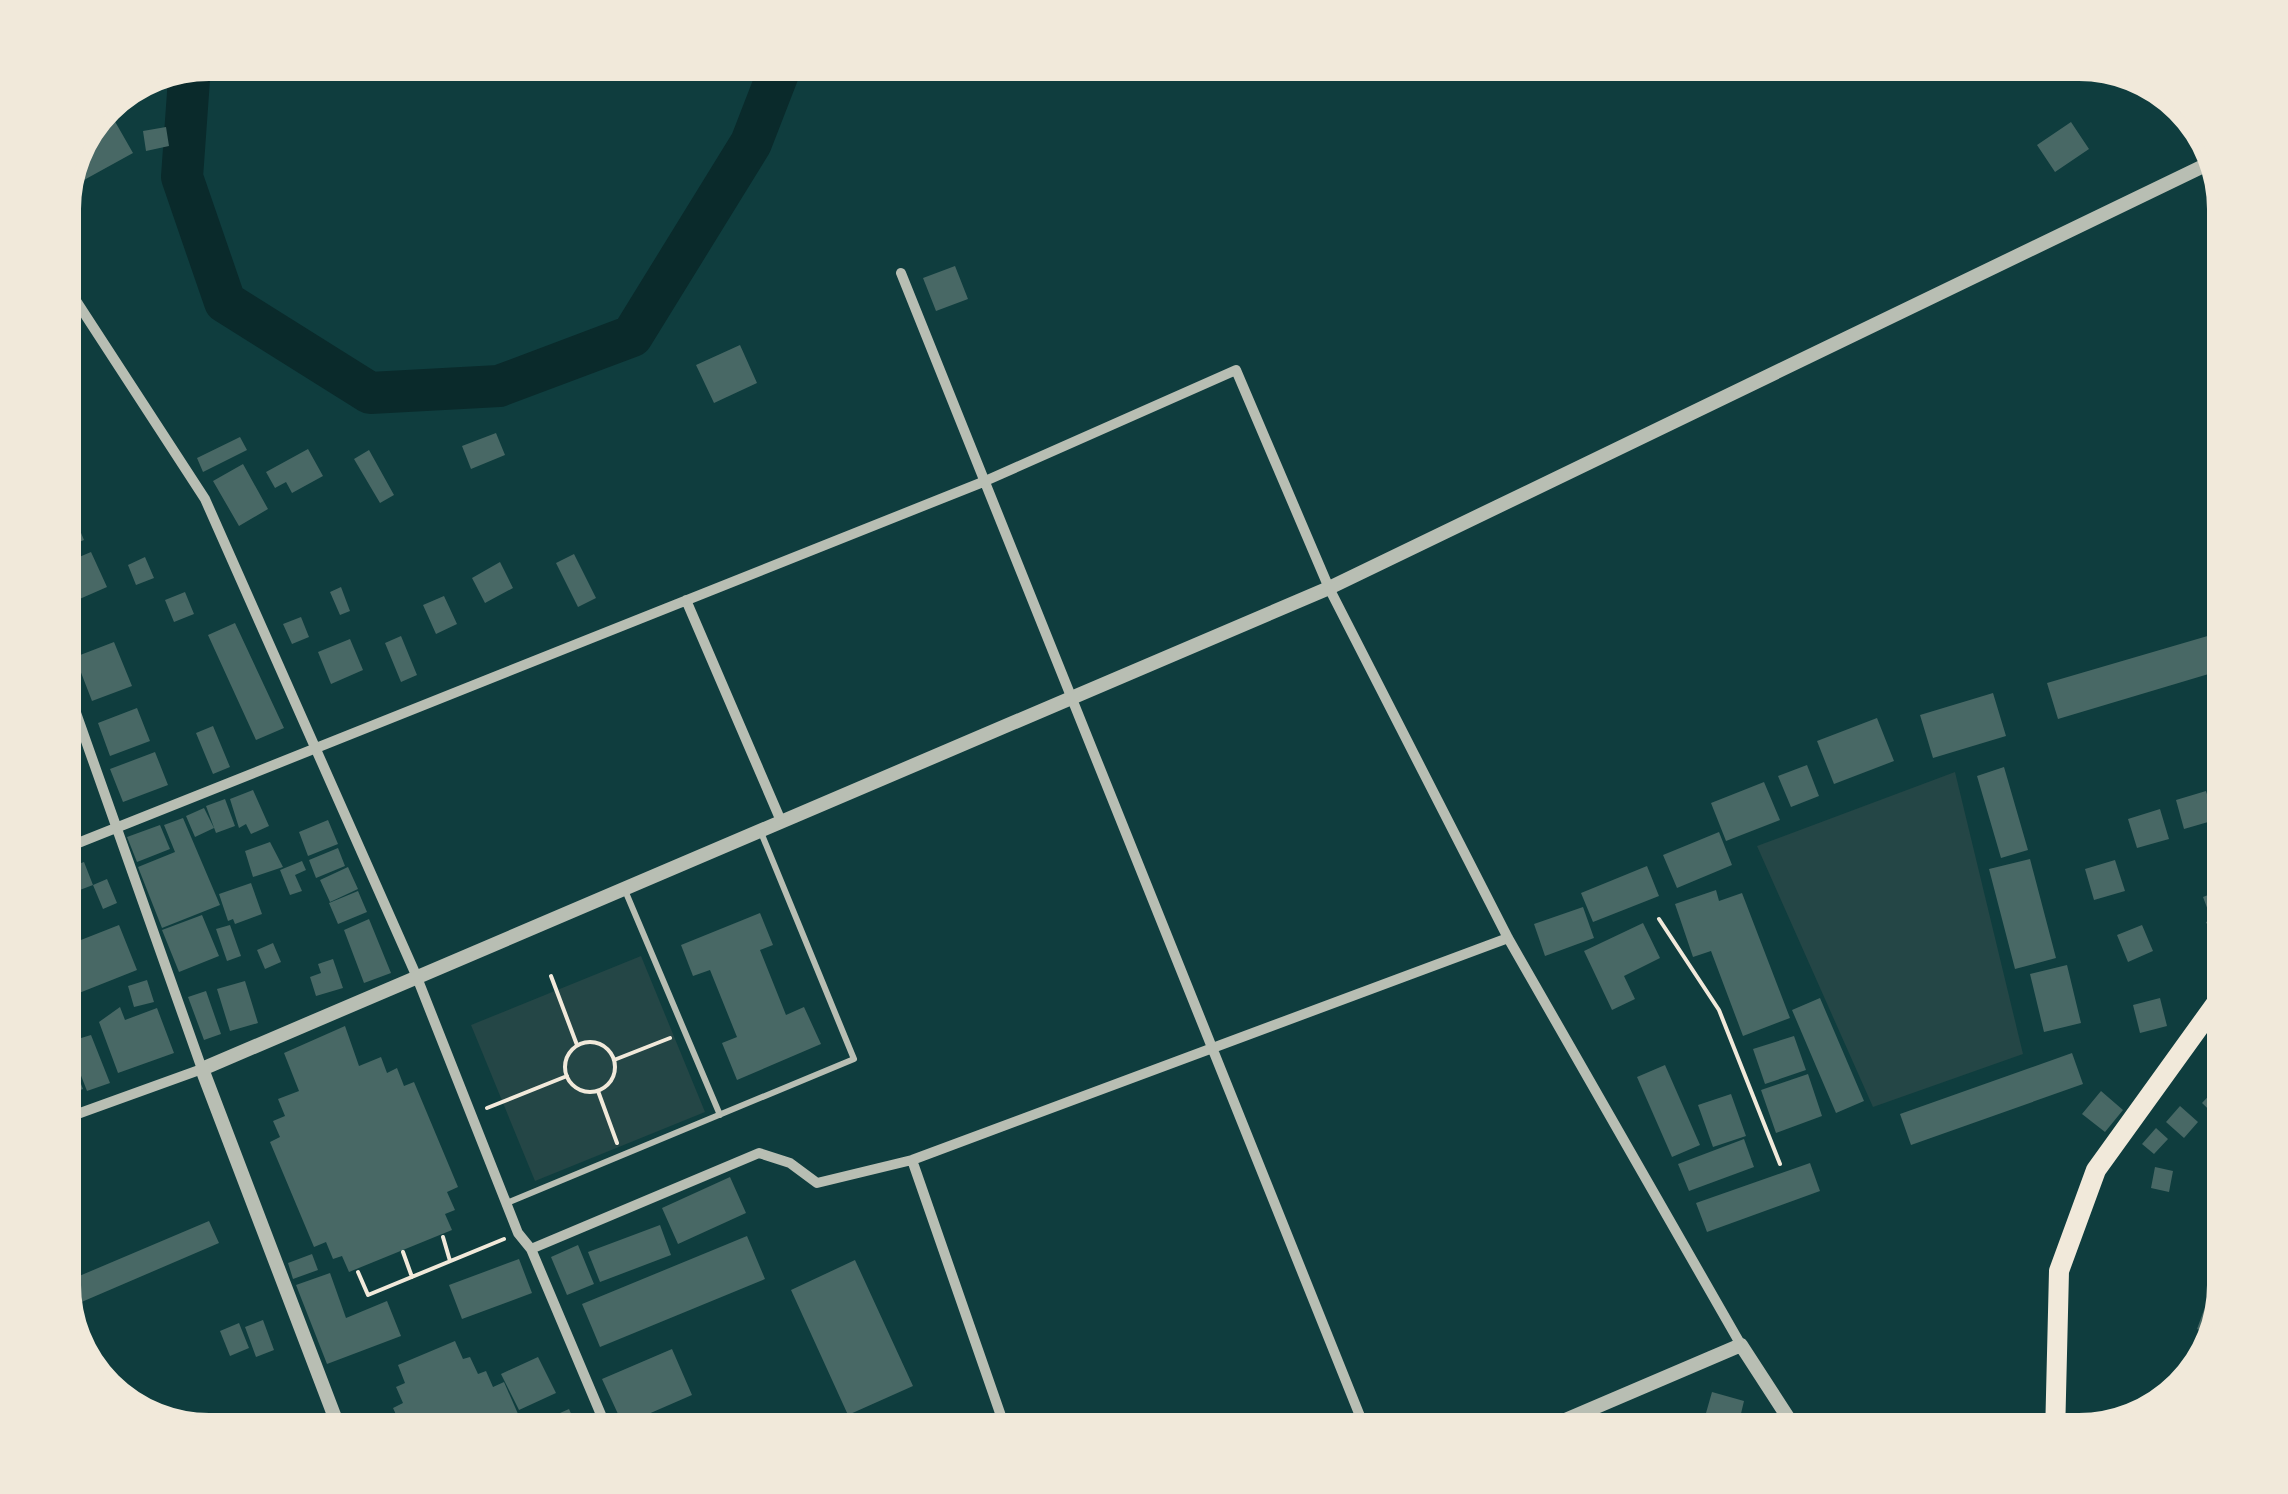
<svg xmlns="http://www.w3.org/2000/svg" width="2288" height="1494" viewBox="0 0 2288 1494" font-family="'IBM Plex Serif',serif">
	<rect width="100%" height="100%" fill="#0f3d3e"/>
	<path fill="#244646" d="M1955 772 2023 1054 1873 1107 1757 846Z
		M641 956 705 1112 535 1181 471 1025Z"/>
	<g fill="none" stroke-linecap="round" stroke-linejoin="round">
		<path stroke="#0a2a2b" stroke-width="42" d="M190 65 182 177 225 302 370 393 499 386 632 336 751 143 784 58"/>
	</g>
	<path fill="#486865" d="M105 104 133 153 84 180 74 163Z
		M2071 122 2089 149 2055 172 2037 145Z
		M166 127 169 146 146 151 143 131Z
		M2230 214V248L2214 225Z
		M955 266 968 299 936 311 923 278Z
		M740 345 757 383 714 403 696 365Z
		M496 433 505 455 471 469 462 446Z
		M240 437 247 450 203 472 197 458Z
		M308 449 323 476 292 493 286 482 275 488 266 472Z
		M369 450 394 495 380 503 354 459Z
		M243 464 268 509 239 526 213 481Z
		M69 504 84 540 58 551V509Z
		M91 552 107 587 59 608 58 566Z
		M574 554 596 598 578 607 556 563Z
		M145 557 154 578 136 585 128 565Z
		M500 562 513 588 485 603 472 578Z
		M341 587 350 611 340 615 330 592Z
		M185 592 194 614 174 622 165 600Z
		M444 596 457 624 436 634 423 605Z
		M301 617 309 637 292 644 283 624Z
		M235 623 284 728 256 740 208 635Z
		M2211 635 2222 670 2058 719 2047 683Z
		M401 636 417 675 401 682 385 643Z
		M350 639 363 670 331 684 318 652Z
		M114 642 132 686 92 701 75 657Z
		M1993 693 2006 736 1933 758 1920 715Z
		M137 708 150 741 110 756 98 723Z
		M1877 718 1894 761 1834 784 1817 741Z
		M213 726 230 767 213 774 196 733Z
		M155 752 168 785 123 802 110 769Z
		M1807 765 1819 796 1791 807 1778 776Z
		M2004 767 2028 850 2001 858 1977 776Z
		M1764 782 1780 820 1726 841 1711 803Z
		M253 790 269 826 251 834 246 824 239 828 230 799Z
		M2206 791 2215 820 2184 829 2176 800Z
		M225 799 235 826 216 833 206 806Z
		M204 808 214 828 195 837 186 816Z
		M2160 809 2169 839 2137 848 2128 819Z
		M183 818 220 905 162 928 138 867 175 852 164 825Z
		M328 820 338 844 308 856 299 832Z
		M160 825 170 849 137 862 127 837Z
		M1719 832 1732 865 1677 888 1663 855Z
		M270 842 283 867 253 877 245 851Z
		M338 848 345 866 316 878 309 860Z
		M2030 859 2056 958 2015 969 1989 869Z
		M2115 860 2125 891 2094 900 2085 869Z
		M302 861 306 870 295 875 302 891 290 895 280 870Z
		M84 862 93 885 64 896 58 871Z
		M1647 866 1659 896 1593 922 1581 893Z
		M348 867 358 889 330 902 320 880Z
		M107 879 117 903 103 909 93 885Z
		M251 883 262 914 235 924 233 919 228 921 219 894Z
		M2226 888 2230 905 2209 913 2203 897Z
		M1716 890 1719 901 1742 893 1790 1018 1743 1036 1711 951 1693 957 1675 904Z
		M358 891 367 912 338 924 329 903Z
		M1583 907 1594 938 1545 956 1534 924Z
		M2230 912V930L2213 937 2206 922Z
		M760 913 773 945 760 950 786 1015 804 1007 821 1044 737 1080 722 1043 737 1037 710 970 693 976 681 945Z
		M202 915 219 956 179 972 162 930Z
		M369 919 391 973 364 983 344 930Z
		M1643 923 1660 958 1624 976 1635 999 1612 1010 1584 951Z
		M119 925 137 970 74 995 58 949Z
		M230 925 241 956 227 961 216 929Z
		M2142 925 2153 951 2128 962 2117 935Z
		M273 943 281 962 265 969 257 950Z
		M333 959 343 988 316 996 310 977 321 973 318 964Z
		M2067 965 2081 1023 2044 1032 2030 974Z
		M147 980 154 1002 134 1007 128 986Z
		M245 981 258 1023 230 1031 217 989Z
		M206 991 221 1034 204 1040 188 997Z
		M1820 998 1864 1101 1836 1113 1792 1010Z
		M2160 998 2167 1026 2140 1033 2133 1005Z
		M120 1007 125 1020 157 1008 174 1053 118 1073 99 1022Z
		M58 1026 83 1089 67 1095 58 1072Z
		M345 1026 359 1066 381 1057 387 1073 397 1068 404 1086 414 1082 458 1187 447 1192 455 1210 445 1214 452 1230 349 1272 342 1256 333 1259 326 1242 314 1247 270 1142 280 1137 273 1121 285 1116 278 1099 299 1091 284 1053Z
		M91 1035 110 1083 87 1091 68 1042Z
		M1794 1036 1806 1070 1765 1084 1753 1049Z
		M2213 1049 2229 1054 2223 1072 2207 1067Z
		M2072 1053 2083 1084 1911 1145 1900 1114Z
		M1665 1065 1700 1145 1672 1157 1637 1077Z
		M1808 1074 1822 1116 1776 1133 1761 1090Z
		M2220 1084 2230 1094 2229 1129 2202 1103Z
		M2101 1091 2123 1110 2105 1132 2082 1114Z
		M1731 1094 1746 1136 1713 1147 1698 1105Z
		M2180 1106 2198 1122 2184 1138 2166 1122Z
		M2156 1128 2168 1139 2154 1154 2142 1144Z
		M1744 1139 1754 1167 1689 1191 1678 1164Z
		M2230 1161V1198L2213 1184Z
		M1810 1163 1820 1191 1707 1232 1696 1203Z
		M2155 1167 2173 1171 2169 1192 2151 1188Z
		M730 1177 746 1213 678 1244 662 1208Z
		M209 1221 219 1243 63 1310 58 1285Z
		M660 1225 671 1255 600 1282 588 1252Z
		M747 1236 765 1279 600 1347 582 1304Z
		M578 1245 594 1284 567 1295 551 1257Z
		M312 1254 318 1270 293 1279 288 1263Z
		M519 1259 532 1293 462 1319 449 1285Z
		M855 1260 913 1386 848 1415 791 1290Z
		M330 1273 346 1318 387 1301 401 1336 327 1364 296 1285Z
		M2205 1307 2222 1314 2215 1336 2197 1329Z
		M263 1320 274 1350 256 1357 245 1327Z
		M239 1323 249 1348 230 1356 220 1331Z
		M455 1341 463 1359 470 1357 478 1374 486 1371 493 1387 504 1382 522 1423 511 1427 515 1436H392L387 1426 399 1421 393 1408 403 1403 396 1387 405 1383 398 1365Z
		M672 1349 692 1395 623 1425 602 1379Z
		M538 1357 556 1393 519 1410 501 1374Z
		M1712 1392 1744 1401 1739 1422 1706 1413Z
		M569 1409 581 1436H538L533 1425Z"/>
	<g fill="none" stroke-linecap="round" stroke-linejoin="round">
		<path stroke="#f1e9da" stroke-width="4" d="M1659 919 1719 1010 1780 1164
			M551 976 577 1045
			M565 1067a25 25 0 1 1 50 0a25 25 0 1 1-50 0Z
			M614 1060 670 1038
			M598 1091 617 1143
			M487 1108 567 1076
			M443 1237 450 1261
			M403 1252 412 1277
			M358 1272 368 1295 504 1239"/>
		<path stroke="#b8beb3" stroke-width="6" d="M624 888 720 1115
			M507 1203 854 1059 760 830"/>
		<path stroke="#b8beb3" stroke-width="10" d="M58 273 205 499 416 975 518 1233 531 1249 610 1436
			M901 273 1368 1436
			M686 600 781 821
			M58 662 202 1069 58 1121
			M58 851 983 482 1236 370 1329 588 1508 938 1741 1345
			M912 1160 1008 1436
			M531 1249 759 1153 790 1163 817 1183 912 1160 1508 938
			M279 1436 335 1415"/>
		<path stroke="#b8beb3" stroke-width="14" d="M342 1436 202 1069 1329 588 2218 159
			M1528 1436 1741 1345 1800 1436"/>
		<path stroke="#f1e9da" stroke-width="20" d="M2055 1436 2059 1271 2096 1170 2230 984"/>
	</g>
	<path d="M0 0H2288V1494H0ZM209 75H2079A134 134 0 0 1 2213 209V1285A134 134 0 0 1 2079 1419H209A134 134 0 0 1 75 1285V209A134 134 0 0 1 209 75Z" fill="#f1e9da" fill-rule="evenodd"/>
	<path fill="none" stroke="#f1e9da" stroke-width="12" d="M209 75H2079A134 134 0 0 1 2213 209V1285A134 134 0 0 1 2079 1419H209A134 134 0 0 1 75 1285V209A134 134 0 0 1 209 75Z"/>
</svg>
